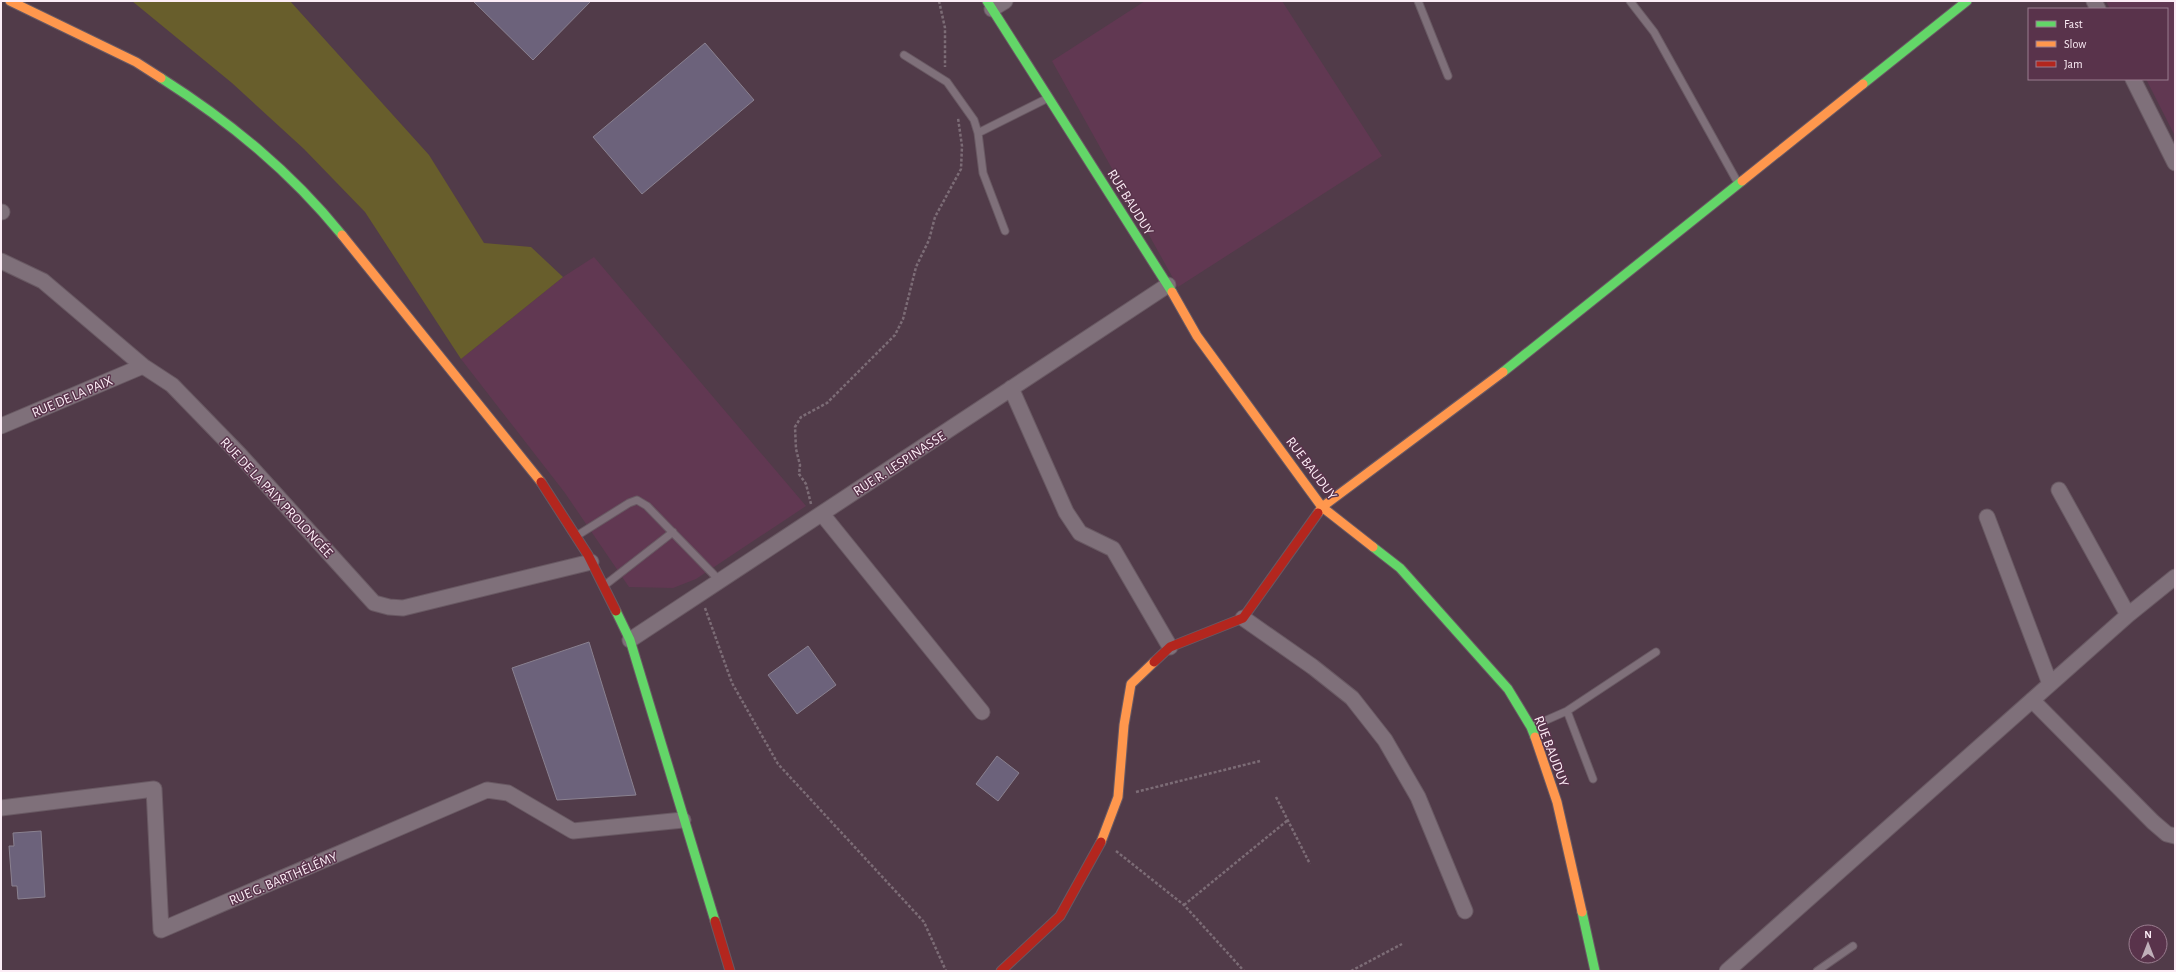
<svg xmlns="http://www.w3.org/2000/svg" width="2176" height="972" viewBox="0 0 2176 972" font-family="'Alegreya Sans',sans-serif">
	<rect width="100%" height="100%" fill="#513b49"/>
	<path fill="#613852" d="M1145 1H1282L1382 156 1178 287 1052 61Z
		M2106 1H2175V136L2146 79H2167V9H2110Z
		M594 257 806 506 696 579 673 588 629 587 565 493 461 359 563 277Z"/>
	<path fill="#685e2c" d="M132 1H290L429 155 484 243 531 247 563 277 461 359 365 212 304 149 232 83Z"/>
	<path fill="#6c627b" stroke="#8a8190" d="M473 1H591L533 60Z
		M705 43 754 100 642 194 593 137Z
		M589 642 636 795 557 800 512 668Z
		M808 646 836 685 797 714 768 675Z
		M997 756 1019 773 998 801 976 784Z
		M41 831 45 897 18 899 17 886H12L9 846H14L13 833Z"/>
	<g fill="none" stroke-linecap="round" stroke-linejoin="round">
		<defs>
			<path id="lane" d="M1418 1 1448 76
				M1630 1 1654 32 1738 183
				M904 55 947 82 974 120 978 133 983 173 1005 231
				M978 133 1046 99
				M578 535 629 503 637 500 647 506 720 581
				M605 585 673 532
				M1567 711 1593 779
				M1533 726 1567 711 1656 652
				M1817 971 1853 946"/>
			<path id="street" d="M2094 1 2098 9
				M992 9 1005 1
				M2133 79 2175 163
				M1 212H2
				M1 261 43 281 143 366 172 385 240 455 374 603 389 607 403 608 591 562
				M1011 388 1066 512 1080 533 1113 549 1170 647
				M1 426 143 366
				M2059 490 2128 615
				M822 514 982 712
				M1987 517 2050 684
				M1243 618 1313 667 1352 698 1385 740 1418 797 1465 911
				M630 640 1168 285
				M2032 700 2153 822 2167 834 2175 836
				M1 808 154 789 161 930 487 790 508 793 573 831 683 820
				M1727 971 2128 615 2175 577"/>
			<path id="fast" d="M987 1 1172 292
				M161 78C230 122 290 171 342 235
				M1863 84 1967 1
				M1503 372 1742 181
				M1373 547 1400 568 1508 689 1531 727 1535 737
				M616 611 630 640 715 921
				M1582 912 1595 971"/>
			<path id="slow" d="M10 1 136 62 161 78
				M1742 181 1863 84
				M342 235 541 482
				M1172 292 1197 336 1322 507 1373 547
				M1318 513 1322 507 1503 372
				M1535 737 1557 802 1582 912
				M1101 842 1118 797 1124 725 1131 684 1154 662"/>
			<path id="jam" d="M541 482 588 555 616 611
				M1154 662 1170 647 1243 618 1318 513
				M715 921 730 971
				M1001 971 1060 916 1101 842"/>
		</defs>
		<use href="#lane" stroke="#695963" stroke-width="9"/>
		<use href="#street" stroke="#695963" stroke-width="17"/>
		<use href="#fast" stroke="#695963" stroke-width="11"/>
		<use href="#slow" stroke="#695963" stroke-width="11"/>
		<use href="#jam" stroke="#695963" stroke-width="11"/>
		<path stroke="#7c6c76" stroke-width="2.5" stroke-dasharray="3 2" stroke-linecap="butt" d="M939 1 945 28V67
			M811 504 806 484 799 474 800 465 796 449 795 427 801 417 827 403 895 335 903 319 916 267 929 240 935 217 961 169 962 146 958 118
			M705 608 732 683 778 764 924 922 946 971
			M1136 792 1260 761
			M1276 797 1310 864
			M1116 851 1184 905 1244 971
			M1184 905 1288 820
			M1351 971 1402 944"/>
		<use href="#lane" stroke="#7f707a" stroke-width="7"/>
		<use href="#street" stroke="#7f707a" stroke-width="15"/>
		<use href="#fast" stroke="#63d668" stroke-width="9"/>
		<use href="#slow" stroke="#ff974d" stroke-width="9"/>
		<use href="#jam" stroke="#b3261e" stroke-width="9"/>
	</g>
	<g text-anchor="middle" stroke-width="3" stroke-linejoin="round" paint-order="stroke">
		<g font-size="14" fill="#fcedf6" stroke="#59334b">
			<text transform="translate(1131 202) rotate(58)" y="5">RUE BAUDUY</text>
			<text transform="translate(72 396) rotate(-23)" y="5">RUE DE LA PAIX</text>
			<text transform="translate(899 463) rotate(-33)" y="5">RUE R. LESPINASSE</text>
			<text transform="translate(1312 468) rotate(53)" y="5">RUE BAUDUY</text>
			<text transform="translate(277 497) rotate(47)" y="5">RUE DE LA PAIX PROLONGÉE</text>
			<text transform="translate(1552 751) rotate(69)" y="5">RUE BAUDUY</text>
			<text transform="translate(283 878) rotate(-23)" y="5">RUE G. BARTHÉLÉMY</text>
		</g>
	</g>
	<rect width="2176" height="972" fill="none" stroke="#fcedf6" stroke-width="4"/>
	<rect x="2028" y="8" width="140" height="72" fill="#59334b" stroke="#9a7d8f"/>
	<rect x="2036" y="21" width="20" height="6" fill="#63d668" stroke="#9a7d8f"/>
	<text x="2064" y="28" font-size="12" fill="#fcedf6">Fast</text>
	<rect x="2036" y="41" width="20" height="6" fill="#ff974d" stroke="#9a7d8f"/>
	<text x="2064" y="48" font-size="12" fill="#fcedf6">Slow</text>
	<rect x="2036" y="61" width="20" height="6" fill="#b3261e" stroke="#9a7d8f"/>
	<text x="2064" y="68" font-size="12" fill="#fcedf6">Jam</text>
	<g transform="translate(2148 944)"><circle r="19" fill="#59334b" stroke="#9a7d8f"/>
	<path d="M0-3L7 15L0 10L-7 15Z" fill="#c0afb9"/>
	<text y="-6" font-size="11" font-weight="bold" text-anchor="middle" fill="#fcedf6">N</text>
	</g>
</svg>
